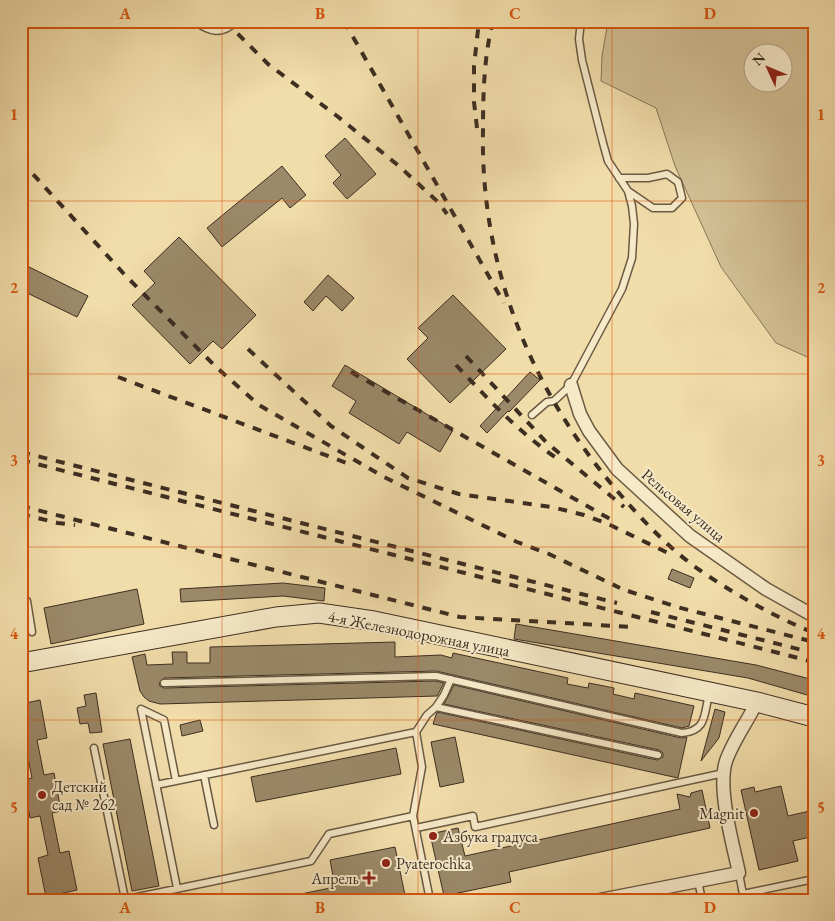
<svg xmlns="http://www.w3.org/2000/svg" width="835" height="921" viewBox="0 0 835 921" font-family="'EB Garamond',serif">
	<rect width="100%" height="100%" fill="#f1ddaa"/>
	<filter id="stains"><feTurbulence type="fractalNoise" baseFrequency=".004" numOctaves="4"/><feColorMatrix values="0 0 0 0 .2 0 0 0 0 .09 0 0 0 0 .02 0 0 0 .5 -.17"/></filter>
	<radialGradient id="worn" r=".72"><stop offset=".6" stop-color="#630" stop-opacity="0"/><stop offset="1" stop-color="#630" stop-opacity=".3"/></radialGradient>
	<path fill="#d2bf93" stroke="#88765a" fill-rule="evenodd" d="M608 21H814V360L776 343 721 267 675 166 656 108 601 81 602 56ZM752 52H782V82H752Z"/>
	<path fill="#9b8969" stroke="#3d2e22" d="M345 138 376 174 347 199 333 183 341 175 325 156Z
		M282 166 306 195 290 208 282 198 222 247 207 228Z
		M179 237 256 315 222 349 213 341 190 364 132 305 155 283 144 271Z
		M25 265 88 296 77 317 21 290V273Z
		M328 275 354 298 342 311 326 296 313 311 304 302Z
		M453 295 506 349 450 403 407 359 428 338 418 328Z
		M345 365 453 430 440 452 407 432 399 444 349 413 356 401 332 386Z
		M530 372 540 380 509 412 508 411 487 433 480 426Z
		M672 569 694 578 690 588 668 579Z
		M283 583 325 588 324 601 283 596 181 602 180 589Z
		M137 589 144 624 51 644 44 608Z
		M516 624 756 665 814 680V697L748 678 514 639Z
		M395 642V657L441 655 452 658 453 653 568 678 567 684 588 688 589 683 614 688 613 694 634 699 635 693 694 706 689 726 682 728 436 671 164 678 159 683 160 686 164 688 435 681 444 683 437 696 160 704 149 701 144 697 140 691 132 657 145 654 147 665 173 664 172 652H187V663H210V647Z
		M454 685 681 738 687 737 678 778 433 724 437 712 657 760 663 757V753L659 750 444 704Z
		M96 693 102 732 90 733 88 723 80 724 77 708 86 706 84 695Z
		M40 700 47 738 37 740 44 775 54 773 61 811 52 813 60 853 69 851 77 890 46 897 38 858 48 855 40 816 30 818 23 780 32 778 25 742 21 743V704Z
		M715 709 725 712 719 738 701 761Z
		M200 720 203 731 182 736 180 725Z
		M455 737 464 782 440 787 431 742Z
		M130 739 159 886 132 891 103 744Z
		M396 748 401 774 256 802 251 777Z
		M781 786 788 816 814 810V836L793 841 798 861 759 870 741 790 754 787 755 792Z
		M702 790 710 828 509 872 511 882 444 896 430 834 458 828 465 856 680 809 677 794 690 797 691 793Z
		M395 847 406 900H296V895L335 887 330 860Z"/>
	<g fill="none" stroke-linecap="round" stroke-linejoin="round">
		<defs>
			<path id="lane" d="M194 21C210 32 221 36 237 21
				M619 178H648L667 174 678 182 682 198 672 208H653L628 191
				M532 415 547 402 554 401 571 385 622 289 632 258 634 224 632 206 628 191 608 161 603 143 582 60 579 39 581 21
				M21 602 27 601 32 632
				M164 683 436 676 682 733C707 731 704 714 709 694
				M436 707 444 695 451 679
				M141 709 177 888
				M141 709 164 720 176 781
				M94 748 125 899
				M204 775 214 825
				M156 785 416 732
				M416 828 473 816 475 827 724 773
				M739 873 744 900
				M698 881 702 900
				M743 894 814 879
				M123 900 311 861 329 834 413 816
				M430 900 413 816 422 767 416 732 427 715 436 707 658 755"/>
			<path id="street" d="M571 385 580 414 589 431 617 469 690 536 766 589 814 616
				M600 900 739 873C733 844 717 789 726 761 733 741 747 722 757 702"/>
			<path id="secondary" d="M21 663 276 617 319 613 374 621 757 702 814 717"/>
		</defs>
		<use href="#lane" stroke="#6a5a44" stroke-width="9"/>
		<use href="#street" stroke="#6a5a44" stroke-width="15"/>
		<use href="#secondary" stroke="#3d2e22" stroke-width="21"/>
		<use href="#lane" stroke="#f6e9c8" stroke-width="6"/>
		<use href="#street" stroke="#f6e9c8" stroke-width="12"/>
		<use href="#secondary" stroke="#f6e9c8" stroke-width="19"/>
		<path stroke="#3d2e22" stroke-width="4" stroke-dasharray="9 9" stroke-linecap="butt" d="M225 21 268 64 337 116 399 166 439 203 447 214
			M344 21 504 303
			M493 21C484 56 483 94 483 130 480 266 531 391 619 493 643 521 669 548 698 569 734 594 773 616 814 633
			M477 128 474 102V66L479 21
			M21 161 124 274 216 367 259 405 384 477 517 542 549 554 620 588
			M248 349 331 426 408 478 459 494 552 507 584 515 606 523 668 553
			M466 356 547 443 624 507
			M456 365C489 400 521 435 561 461
			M351 372 610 519
			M118 377 352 465
			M21 452 617 603
			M21 460 814 662
			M21 506 460 617 633 627
			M21 514 58 523 75 525
			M628 591 677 607 814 642
			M651 612 814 653"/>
	</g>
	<path fill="none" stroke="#d7550e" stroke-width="1" stroke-opacity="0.55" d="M222 21V900M418 21V900M612 21V900M21 201H814M21 374H814M21 547H814M21 720H814"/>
	<g fill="#8f2418" stroke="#f6e9c8" stroke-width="2">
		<circle cx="42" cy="795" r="5"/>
		<circle cx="754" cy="813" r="5"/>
		<circle cx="433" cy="836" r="5"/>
		<circle cx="386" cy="863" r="5"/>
		<path d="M366.5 870.5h5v5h5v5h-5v5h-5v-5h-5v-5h5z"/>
	</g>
	<g text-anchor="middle" stroke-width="4" stroke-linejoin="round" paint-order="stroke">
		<g font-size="16" fill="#3d2e22" stroke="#f6e9c8">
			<text transform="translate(684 505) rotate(40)" y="6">Рельсовая улица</text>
			<text transform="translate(419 633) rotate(11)" y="6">4-я Железнодорожная улица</text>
		</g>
		<g font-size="16" fill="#3d2e22" stroke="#f6e9c8" text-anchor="start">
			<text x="52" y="792">Детский<tspan x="52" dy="18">сад № 262</tspan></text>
			<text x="744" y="819" text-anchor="end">Magnit</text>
			<text x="443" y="842">Азбука градуса</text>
			<text x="396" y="869">Pyaterochka</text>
			<text x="359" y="884" text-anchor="end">Апрель</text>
		</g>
	</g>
	<rect width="835" height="921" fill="none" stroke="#f1ddaa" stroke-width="55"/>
	<g transform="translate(768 68) rotate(314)"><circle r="24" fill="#f6e9c8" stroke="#ac9e86"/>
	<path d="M0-4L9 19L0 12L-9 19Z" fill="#8f2418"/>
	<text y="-8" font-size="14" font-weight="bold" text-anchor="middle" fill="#3d2e22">N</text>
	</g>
	<rect x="28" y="28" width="780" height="866" fill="none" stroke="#d7550e" stroke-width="2"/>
	<g font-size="16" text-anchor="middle" font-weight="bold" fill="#d7550e">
		<text x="125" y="19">A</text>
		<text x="320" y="19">B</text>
		<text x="515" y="19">C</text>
		<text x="710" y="19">D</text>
		<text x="14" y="120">1</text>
		<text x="821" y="120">1</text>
		<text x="14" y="293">2</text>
		<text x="821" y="293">2</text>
		<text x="14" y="466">3</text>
		<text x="821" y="466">3</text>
		<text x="14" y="639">4</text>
		<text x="821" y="639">4</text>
		<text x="14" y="813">5</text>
		<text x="821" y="813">5</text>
		<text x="125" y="913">A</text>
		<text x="320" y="913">B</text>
		<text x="515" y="913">C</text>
		<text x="710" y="913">D</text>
	</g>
	<rect width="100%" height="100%" filter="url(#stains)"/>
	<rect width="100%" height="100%" fill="url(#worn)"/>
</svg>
